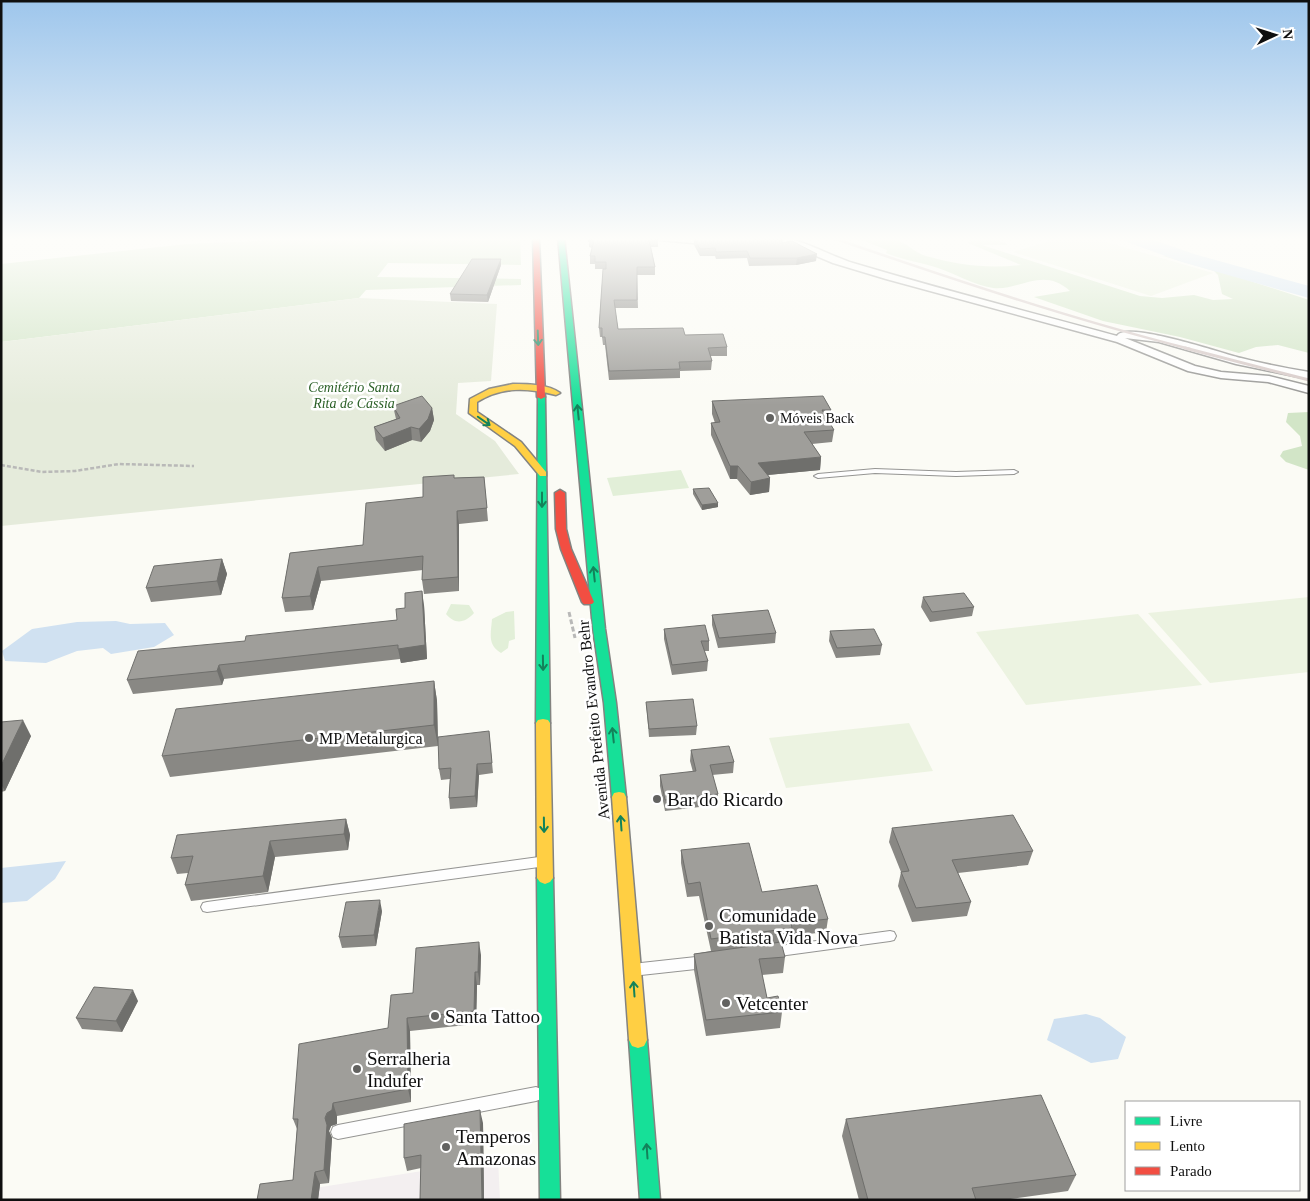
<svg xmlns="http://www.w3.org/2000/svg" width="1310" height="1201" viewBox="0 0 1310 1201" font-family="'Times New Roman',serif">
	<rect width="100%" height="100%" fill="#fbfbf5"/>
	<path fill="#f3eff0" d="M498 1159 500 1200H258V1197Z"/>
	<path fill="#e2efd8" d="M681 470 689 488 613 496 607 478Z
		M451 604 469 605 474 613C465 623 455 625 446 614Z
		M514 611 515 639 509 641 508 648 501 653C487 645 491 633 492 619L506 612Z"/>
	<path fill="#d2e5c7" d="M343 237H520L521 265 388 263 377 277 521 279V285L366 290 359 298 1 342V264L187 244Z
		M854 237C870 237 888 235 903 243 911 247 916 253 926 256 958 265 988 269 1021 265L968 243C975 236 1000 238 1008 245H982L1140 296 1162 298 1194 295 1213 300 1233 299 1222 294 1218 275 1214 271 1163 256 1170 255 1309 300V353L1278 345 1256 347 1239 353 1180 337 1103 321 1034 297 1070 291C1043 266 1020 291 993 288 974 285 956 274 938 268 920 262 903 260 886 253L887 250Z
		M1309 412V470L1286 462 1280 456 1283 451 1302 446 1300 436 1286 422 1288 413Z"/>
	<path fill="#e5ebdb" d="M359 298 497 304 491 381 458 383 456 414 495 441 519 474 1 526V342Z"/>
	<path fill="#ecf3e1" d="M1064 237H1089L1213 273 1151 296 1013 252Z
		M1309 597V672L1210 683 1148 613Z
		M1138 614 1202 685 1026 705 976 632Z
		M909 723 933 771 786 788 769 738Z"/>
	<path fill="#d0e1f1" d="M116 621 130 624 165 623 174 635 154 647 111 654 103 648 77 651 46 663 5 661 2 651 32 629 77 622Z
		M66 861 55 879 27 901 1 903V868Z
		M1086 1014 1100 1018 1126 1037 1118 1059 1091 1063 1047 1040 1054 1019Z"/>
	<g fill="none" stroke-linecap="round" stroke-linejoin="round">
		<path fill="#d0e1f1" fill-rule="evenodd" d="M1121 237H1145L1194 254 1309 286V298L1182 262 1124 241Z"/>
		<defs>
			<path id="lane" d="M875 469 956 472 1014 470 1018 472 1014 474 956 476 875 473 818 478 814 476 818 474Z
				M539 857 543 859 545 862 543 865 539 867 207 912 203 911 201 907 203 903 207 902Z
				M890 931 894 932 896 936 894 940 890 941 772 957 768 956 766 952 768 948 772 947Z
				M705 956 710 958 711 962 710 966 705 968 641 975 636 973 635 969 636 965 641 963Z
				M536 1087 541 1089 543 1094 541 1099 536 1101 338 1139 333 1137 331 1132 333 1127 338 1125Z"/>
			<path id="street" d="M655 237 715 239 719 242 715 245 659 240Z
				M771 237C793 234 830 256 853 263 940 289 1029 312 1117 336 1125 320 1224 354 1241 358 1264 364 1286 368 1309 372V379L1236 364 1159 342 1125 338 1195 366 1221 372 1269 376 1309 386V393L1268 382 1221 378 1188 371 1117 342 886 279 833 263Z"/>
			<path id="fast" d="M558 237H564L605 629 616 703 626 797 624 801 619 802 614 801 612 797 604 703 593 629Z
				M538 395H541L545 397 550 723 548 726H538L536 723Z
				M545 872 550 874 553 878 560 1200H540L537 878 540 874Z
				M638 1032 644 1034 647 1040 660 1200H640L629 1040 632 1034Z"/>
			<path id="slow" d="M513 384C528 384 548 384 560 393L556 395C528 388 503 386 477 402V412L521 442 546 472V476H540L515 446 469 413 470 399 489 389Z
				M543 719 548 720 550 723 553 878 550 882 545 884 540 882 537 878 536 723 538 720Z
				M619 792 624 793 626 797 647 1040 644 1046 638 1048 632 1046 629 1040 612 797 614 793Z"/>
			<path id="jam" d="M533 237H539L545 397 541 399 537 397Z
				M560 490 565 493 566 529 571 549 594 602 592 604H584L582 602 561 549 556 529 555 493Z"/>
		</defs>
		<use href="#lane" stroke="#959593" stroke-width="2"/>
		<use href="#street" stroke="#959593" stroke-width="3"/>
		<use href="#fast" stroke="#838380" stroke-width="3"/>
		<use href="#slow" stroke="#838380" stroke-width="3"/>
		<use href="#jam" stroke="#838380" stroke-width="3"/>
		<path stroke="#b9b9b8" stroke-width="2.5" stroke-dasharray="4 2" stroke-linecap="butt" d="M1 465 42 472 75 471 119 464 194 466"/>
		<path stroke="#b9b9b8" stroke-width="3" stroke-dasharray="5 2.5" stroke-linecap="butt" d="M569 612 575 638"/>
		<use href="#lane" fill="#fefefe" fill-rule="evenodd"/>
		<use href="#street" fill="#fefefe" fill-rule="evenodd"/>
		<use href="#fast" fill="#16e098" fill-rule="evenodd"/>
		<use href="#slow" fill="#ffcf43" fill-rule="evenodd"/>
		<use href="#jam" fill="#f24e42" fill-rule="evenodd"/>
		<path stroke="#d6c9c7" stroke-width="2.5" d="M830 237C949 278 1068 318 1190 349"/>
		<path stroke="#d6c9c7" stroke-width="3" d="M1185 348 1309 380"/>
	</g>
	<path fill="#898884" d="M587 237H657L658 240V247H651L655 267V275H637L638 308H615L618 329 685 335 727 347V356H710L712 361 711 370 680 371V378L609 380 605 345H603L602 337H600L599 328 603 269H595V264H590V256L592 248 589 247V242H588Z
		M694 238 782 243 816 261 796 265 749 266 747 258 716 259 715 256H700L694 245Z
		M501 259V265L488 302 451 301 450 294Z
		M712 401 831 410 830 422H829L834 430 832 442 812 444 821 457 820 470 768 475 770 478 769 492 750 495 737 479H730L711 435V423H715L712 414Z
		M393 406 432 408 434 420 430 431 421 442 412 440 385 451 376 440 374 427 396 419Z
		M484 477 488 521 459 524V591L424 594 422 580 423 570 321 581 313 610 285 612 282 598 290 553 363 545 423 497 454 478Z
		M693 489 718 507 702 510 693 494Z
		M222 559 227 574 221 595 151 602 146 588Z
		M923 597 974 607 972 616 930 622 921 607Z
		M424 605 427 659 401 663 400 659 224 679 222 685 133 694 127 680 245 641 397 620Z
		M712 615 776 633 775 643 718 648 712 625Z
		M664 629 709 641V651H704L708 661 707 671 672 675 664 639Z
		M830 631 882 645 880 655 836 658 829 641Z
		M434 681 437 701 438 746 170 777 162 756Z
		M646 702 697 726 696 735 649 737Z
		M1 722 31 736 5 791 1 792Z
		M489 731 493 773 479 775 477 807 450 809 449 798 450 779 441 780 439 769Z
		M691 750 734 762 733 773 712 775 718 794 717 805 665 811 660 786V775L693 772 690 761Z
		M346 819 350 835 348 850 275 857 268 892 191 901 185 885 188 873 177 874 171 858Z
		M892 828 1033 851 1028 865 958 873 971 902 967 916 912 922 898 886 901 872 889 842Z
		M681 850 762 892 828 919 826 932 791 936V942L781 943 785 957 783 973 762 975 767 998 782 1012 780 1028 706 1036 694 970V954L711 951 699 896 687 897 681 863Z
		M382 911 376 946 342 948 339 937Z
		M481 955 480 985H477L476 1024 410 1031 411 1102 337 1116V1124L331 1126 329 1131 332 1138 329 1183 320 1184 318 1200H257L293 1180 297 1129 293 1119 388 1028Z
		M138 1001 122 1032 82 1029 76 1018Z
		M846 1119 1076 1175 1068 1191 1003 1200H859L842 1136Z
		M483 1123 484 1200H420L421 1168 407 1171 404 1158Z"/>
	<path fill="#6f6f6c" d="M817 254 816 261 796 265 797 258Z
		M501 259V265L488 302 487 295Z
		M432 408 434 420 430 431 421 442 419 429Z
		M411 427 412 440 385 451 383 438Z
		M821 457 820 470 757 476 758 463Z
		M730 466H738L737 479H730Z
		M770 478 769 492 750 495 751 482Z
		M718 503V507L702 510V505Z
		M457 511 459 524V591L458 577Z
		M222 559 227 574 221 595 217 581Z
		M318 567 321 581 313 610 310 596Z
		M422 591 424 605 427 659 401 663 398 649Z
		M219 665 224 679 222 685 217 671Z
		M434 681 437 701 438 746 434 725Z
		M23 720 31 736 5 791 1 784V766Z
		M477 764 479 775 477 807 475 796Z
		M346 819 350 835 348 850 344 834Z
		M270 841 275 857 268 892 263 876Z
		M380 900 382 911 376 946 374 935Z
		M479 942 481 955 480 985 478 972Z
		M475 972 477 985 476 1024 474 1011Z
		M133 990 138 1001 122 1032 116 1021Z
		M407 1018 410 1031 411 1102 408 1089Z
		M333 1103 337 1116V1124L331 1126 329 1131 332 1138 329 1183 324 1170 325 1118Z
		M480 1110 483 1123 484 1200H482Z
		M315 1172 320 1184 318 1200H311Z"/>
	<path fill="#9f9e9a" stroke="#6f6f6c" d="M593 237H657L658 240H649L655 267H637V300H614L618 329 683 328 685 335 723 334 727 347 708 348 712 361 679 362 680 369 609 371 605 337H602V328H599L603 269H606V262H595V256H590L594 240H589Z
		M694 238 782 239V243L792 241 817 254 797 258H750L747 251 716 252 715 248 700 249Z
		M472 259H501L487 295 450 294Z
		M422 396 432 408 428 419 419 429 411 427 383 438 374 427 400 418 393 406Z
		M823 396 831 410H822L834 430 804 432 821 457 758 463 770 478 751 482 738 466H730L711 423 720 422 712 401Z
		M454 475V478L484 477 487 508 457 511 458 577 422 580 423 556 318 567 310 596 282 598 290 553 363 545 366 503 423 497V477Z
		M709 488 718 503 702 505 693 489Z
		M222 559 217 581 146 588 154 566Z
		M422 591 425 645 398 649V645L219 665 217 671 127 680 138 651 245 641 246 636 397 620 396 609 405 608V593Z
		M964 593 974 607 932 612 923 597Z
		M768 610 776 633 719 638 712 615Z
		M705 625 709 641H701L708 661 672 665 664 629Z
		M874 629 882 645 837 648 830 631Z
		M434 681V725L162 756 176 709Z
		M693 699 697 726 649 729 646 702Z
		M23 720 1 766V722Z
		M489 731 492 763 477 764 475 796 449 798 451 768 439 769 438 737Z
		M729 746 734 762 710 765 718 794 665 800 660 775 696 771 691 750Z
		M1013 815 1033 851 952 860 971 902 916 908 901 872 909 871 892 828Z
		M346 819 344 834 270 841 263 876 185 885 193 856 171 858 177 835Z
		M749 843 762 892 817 885 828 919 791 923 792 928 711 939 700 882 688 884 681 850Z
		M380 900 374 935 339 937 346 902Z
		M479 942 478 972H475L474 1011 407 1018 408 1089 333 1103 332 1110 327 1113 325 1118 327 1125 324 1170 315 1172 311 1200H257L260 1184 293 1180 298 1119H293L299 1044 388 1028 391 995 413 993 416 948Z
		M781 942 785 957 759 959 767 998 778 996 782 1012 706 1020 694 954Z
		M94 987 133 990 116 1021 76 1018Z
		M1041 1095 1076 1175 972 1188 976 1200H868L846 1119Z
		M480 1110 482 1200H420L421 1155 404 1158V1124Z"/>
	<defs><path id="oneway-shaft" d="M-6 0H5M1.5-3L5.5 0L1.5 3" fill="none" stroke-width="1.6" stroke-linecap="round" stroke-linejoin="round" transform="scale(1.25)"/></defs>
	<g stroke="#13825a">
		<use href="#oneway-shaft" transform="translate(538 338) rotate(88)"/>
		<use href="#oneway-shaft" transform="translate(578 412) rotate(-96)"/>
		<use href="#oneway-shaft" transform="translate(484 421) rotate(35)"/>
		<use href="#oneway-shaft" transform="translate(542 500) rotate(90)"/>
		<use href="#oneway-shaft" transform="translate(594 574) rotate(-96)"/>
		<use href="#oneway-shaft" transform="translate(543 663) rotate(89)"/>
		<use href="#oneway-shaft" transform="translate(613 735) rotate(-96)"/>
		<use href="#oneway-shaft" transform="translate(621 823) rotate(-94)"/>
		<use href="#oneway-shaft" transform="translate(544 825) rotate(89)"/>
		<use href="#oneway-shaft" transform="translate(634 989) rotate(-94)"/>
		<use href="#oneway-shaft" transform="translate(647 1151) rotate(-94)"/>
	</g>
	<linearGradient id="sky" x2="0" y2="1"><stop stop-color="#9ec6ec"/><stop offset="0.59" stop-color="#fdfdfa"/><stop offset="1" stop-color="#fdfdfa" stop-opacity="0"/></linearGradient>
	<rect width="1310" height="405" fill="url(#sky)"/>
	<g fill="#626260" stroke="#fff" stroke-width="2">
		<circle cx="770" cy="418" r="5"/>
		<circle cx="309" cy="738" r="5"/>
		<circle cx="657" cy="799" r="5"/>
		<circle cx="709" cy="926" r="5"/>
		<circle cx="726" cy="1003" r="5"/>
		<circle cx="435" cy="1016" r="5"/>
		<circle cx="357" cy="1069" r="5"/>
		<circle cx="446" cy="1147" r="5"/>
	</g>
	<g text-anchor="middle" stroke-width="5" stroke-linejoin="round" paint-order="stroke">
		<g font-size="14" font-style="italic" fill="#2b6027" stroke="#fff">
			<text x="354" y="392">Cemitério Santa<tspan x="354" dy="16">Rita de Cássia</tspan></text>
		</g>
		<g font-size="14" fill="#0f0f0f" stroke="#fff" text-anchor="start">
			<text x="780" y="423">Móveis Back</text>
		</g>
		<g font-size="16" fill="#0f0f0f" stroke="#fff">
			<text transform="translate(593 720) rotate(-96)" y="6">Avenida Prefeito Evandro Behr</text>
		</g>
		<g font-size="16" fill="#0f0f0f" stroke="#fff" text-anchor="start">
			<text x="319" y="744">MP Metalurgica</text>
		</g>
		<g font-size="19" fill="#0f0f0f" stroke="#fff" text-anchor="start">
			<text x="667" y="806">Bar do Ricardo</text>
			<text x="719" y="922">Comunidade<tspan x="719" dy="22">Batista Vida Nova</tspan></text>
			<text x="736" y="1010">Vetcenter</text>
			<text x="445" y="1023">Santa Tattoo</text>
			<text x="367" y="1065">Serralheria<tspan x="367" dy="22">Indufer</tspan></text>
			<text x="456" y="1143">Temperos<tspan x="456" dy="22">Amazonas</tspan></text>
		</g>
	</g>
	<rect width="1310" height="1201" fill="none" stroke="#0f0f0f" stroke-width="5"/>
	<rect x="1125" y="1101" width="175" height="90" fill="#ffffff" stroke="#9f9f9f"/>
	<rect x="1135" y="1117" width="25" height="8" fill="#16e098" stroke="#9f9f9f"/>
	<text x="1170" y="1126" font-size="15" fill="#0f0f0f">Livre</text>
	<rect x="1135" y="1142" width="25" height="8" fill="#ffcf43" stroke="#9f9f9f"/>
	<text x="1170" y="1151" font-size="15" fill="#0f0f0f">Lento</text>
	<rect x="1135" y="1167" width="25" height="8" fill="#f24e42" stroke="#9f9f9f"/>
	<text x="1170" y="1176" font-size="15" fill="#0f0f0f">Parado</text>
	<g transform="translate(1275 35) rotate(86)" stroke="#ffffff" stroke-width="4" paint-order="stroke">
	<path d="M0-4L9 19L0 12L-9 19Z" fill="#0f0f0f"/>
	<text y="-8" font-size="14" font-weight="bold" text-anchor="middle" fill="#0f0f0f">N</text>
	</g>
</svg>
